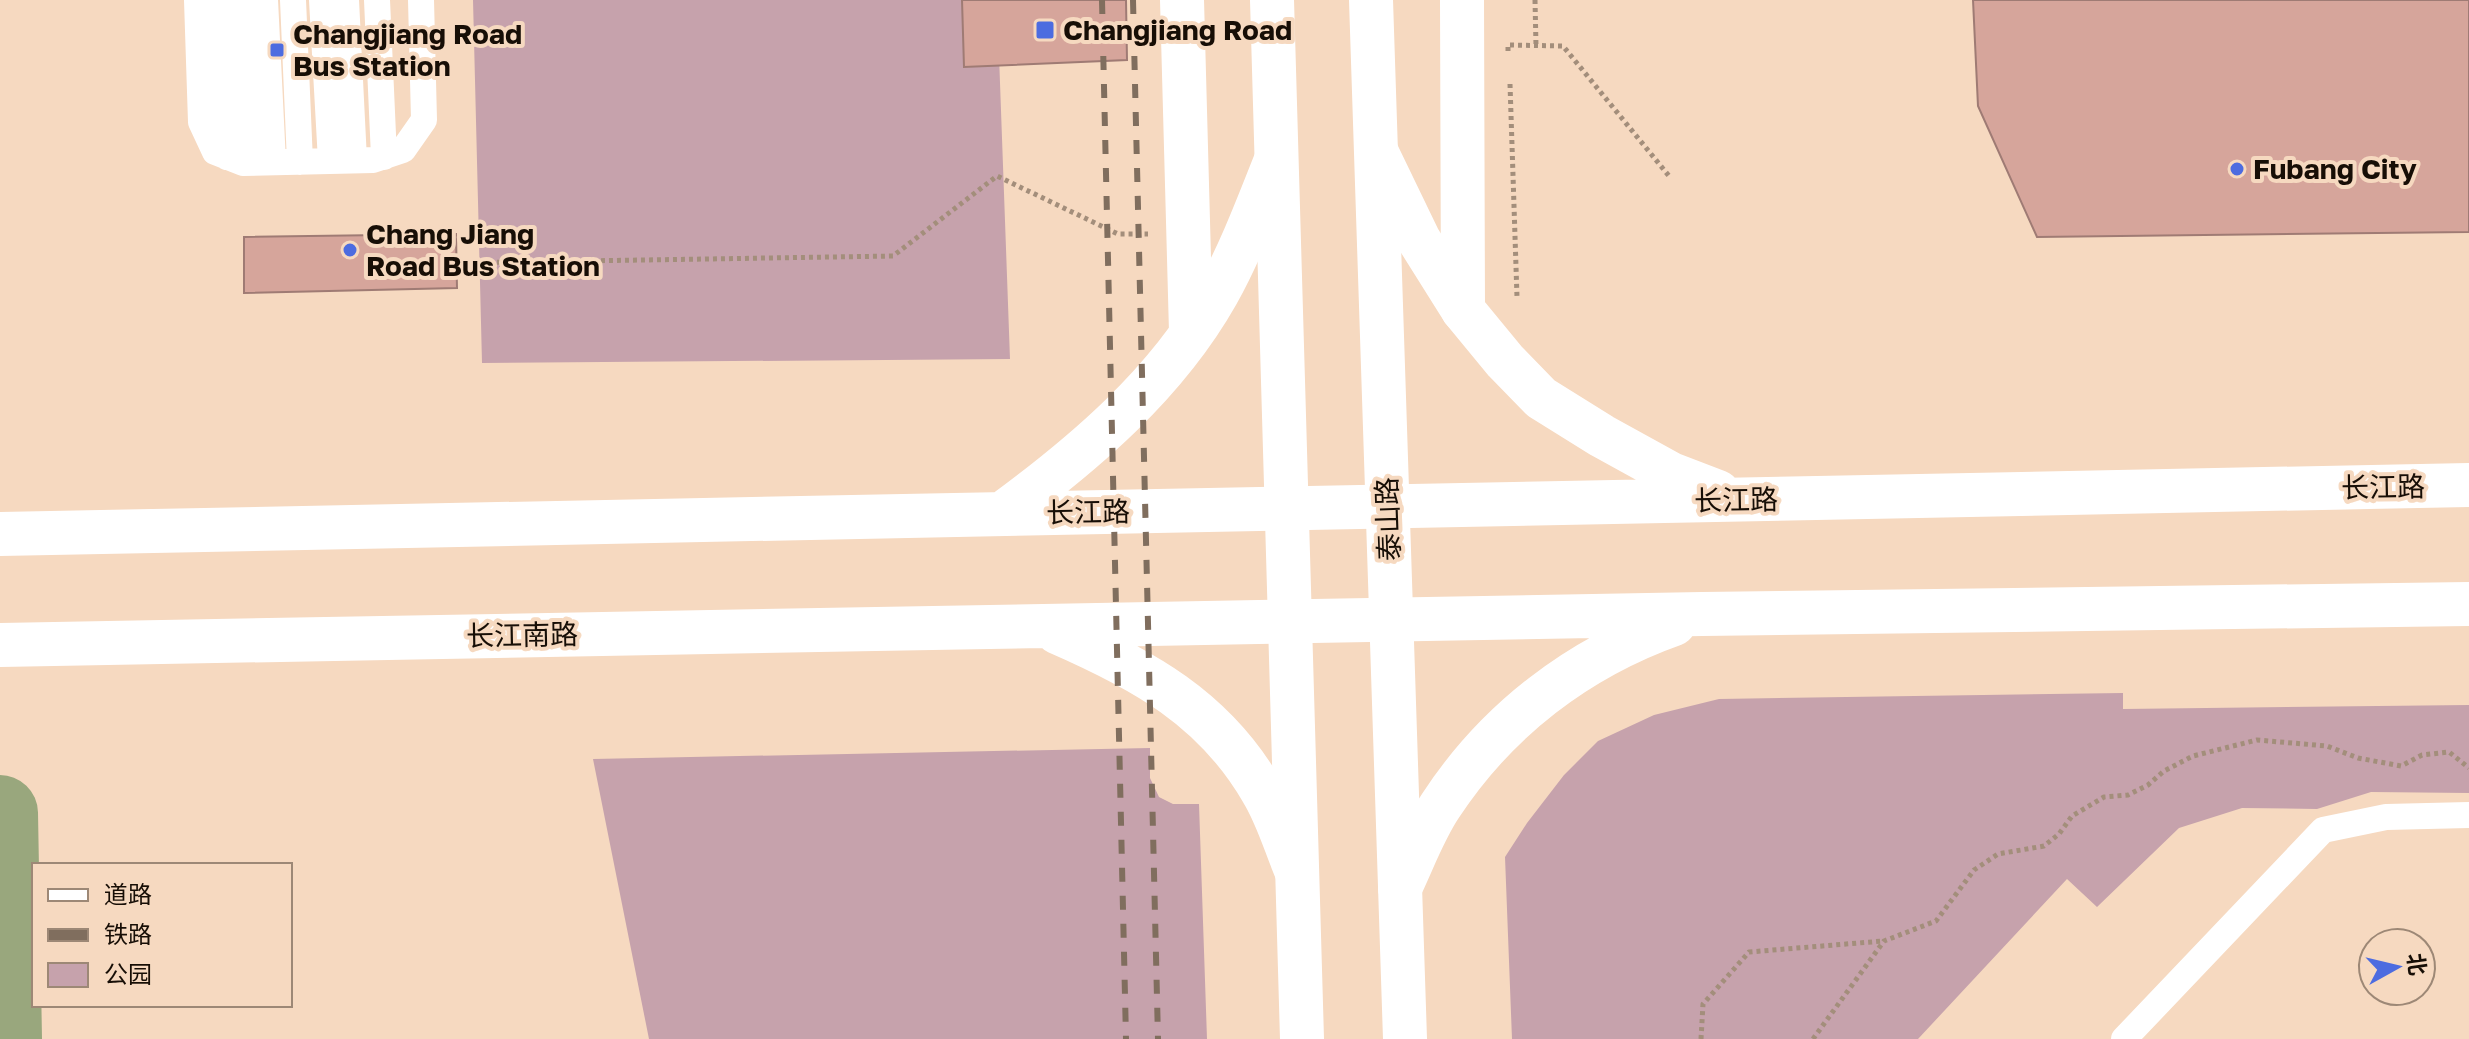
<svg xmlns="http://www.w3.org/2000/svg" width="2469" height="1039" viewBox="0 0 2469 1039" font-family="'Golos Text','Noto Sans SC',sans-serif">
	<rect width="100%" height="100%" fill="#f6d9c0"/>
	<path fill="#c6a2ac" d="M473 0H997L1010 359 482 363Z
		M2123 693V709L2469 705V793L2371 792 2317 809 2242 808 2179 828 2097 907 2067 879 1918 1039H1512L1505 857 1527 823 1564 775 1598 741 1654 715 1719 699Z
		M1150 748V778L1159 797 1173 804H1199L1207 1039H649L593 759Z"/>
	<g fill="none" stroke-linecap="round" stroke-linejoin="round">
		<path stroke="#99a77d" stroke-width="76" d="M0 813 4 1039"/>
	</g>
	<path fill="#d6a59b" stroke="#9f7b74" stroke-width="2" d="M962 0H1126L1127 60 964 67Z
		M1973 0H2469V232L2037 237 1978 106Z
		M456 234 457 288 244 293V237Z"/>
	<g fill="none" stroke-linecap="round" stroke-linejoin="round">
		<path stroke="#a38e7b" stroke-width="5" stroke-dasharray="4 4" stroke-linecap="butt" d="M1535 0 1536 46
			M1508 51V45L1563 46 1669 176
			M1510 84 1517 297
			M457 263 893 256 997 176 1118 234H1148
			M1701 1039 1703 1004 1749 952 1883 941
			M1813 1039 1884 941 1936 921 1974 870 1998 854 2044 846 2059 834 2072 816 2104 797 2128 795 2148 785 2164 771 2193 756 2257 740 2327 746 2358 758 2401 766 2422 755 2449 752 2469 768"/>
		<path stroke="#fff" stroke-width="26" d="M197 0 201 122 215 152 243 163 373 160 403 150 424 120 421 0
			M219 0 227 157
			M241 0 249 163
			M265 0 273 162
			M293 0 300 162
			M322 0 331 161
			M346 0 354 160
			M377 0 384 157
			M2124 1039 2323 830 2386 817 2469 815"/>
		<path stroke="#fff" stroke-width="44" d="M1182 0 1191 332
			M1462 0 1463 310"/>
		<path stroke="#fff" stroke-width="44" d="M1377 153 1419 240 1463 310 1505 361 1541 398 1602 436 1671 474 1718 492
			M1002 514C1085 453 1166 384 1217 294 1241 251 1258 205 1276 160
			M0 534 2469 485
			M1057 632C1142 669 1214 708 1262 791 1277 815 1285 844 1296 870
			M0 645 1702 614 2469 604
			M1400 888C1413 861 1424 830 1441 805 1497 720 1578 658 1674 624"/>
		<path stroke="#fff" stroke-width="44" d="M1272 0 1302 1039
			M1371 0 1405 1039"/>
		<path stroke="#806e5e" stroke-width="6" stroke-dasharray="14 14" stroke-linecap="butt" d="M1102 0 1126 1039
			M1133 0 1158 1039"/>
	</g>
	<g fill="#4d6ce0" stroke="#f6d9c0" stroke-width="3">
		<rect x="1035" y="20" width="20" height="20" rx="4"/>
		<rect x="269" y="42" width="16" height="16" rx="4"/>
		<circle cx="2237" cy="169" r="8"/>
		<circle cx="350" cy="250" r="8"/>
	</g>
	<g text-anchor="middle" stroke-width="8" stroke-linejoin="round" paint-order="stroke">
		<g font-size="28" font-weight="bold" fill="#170e06" stroke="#f6d9c0" text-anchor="start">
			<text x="1063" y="40">Changjiang Road</text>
			<text x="293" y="44">Changjiang Road<tspan x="293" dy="32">Bus Station</tspan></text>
			<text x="2253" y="179">Fubang City</text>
			<text x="366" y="244">Chang Jiang<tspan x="366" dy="32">Road Bus Station</tspan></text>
		</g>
		<g font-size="28" fill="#170e06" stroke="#f6d9c0">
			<text transform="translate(2383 487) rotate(-1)" y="10">长江路</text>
			<text transform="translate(1736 500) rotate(-1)" y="10">长江路</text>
			<text transform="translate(1088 512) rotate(-1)" y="10">长江路</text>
			<text transform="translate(1388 519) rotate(-92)" y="10">泰山路</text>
			<text transform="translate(522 635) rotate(-1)" y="10">长江南路</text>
		</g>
	</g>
	<rect x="32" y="863" width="260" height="144" fill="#f6d9c0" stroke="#9d8876" stroke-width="2"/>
	<rect x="48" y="889" width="40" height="12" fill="#ffffff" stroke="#9d8876" stroke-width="2"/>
	<text x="104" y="903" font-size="24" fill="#170e06">道路</text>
	<rect x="48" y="929" width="40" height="12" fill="#806e5e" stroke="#9d8876" stroke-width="2"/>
	<text x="104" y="943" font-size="24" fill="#170e06">铁路</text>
	<rect x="48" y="963" width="40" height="24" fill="#c6a2ac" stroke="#9d8876" stroke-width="2"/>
	<text x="104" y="983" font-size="24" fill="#170e06">公园</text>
	<g transform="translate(2397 967) rotate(82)"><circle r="38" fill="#f6d9c0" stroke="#9d8876" stroke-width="2"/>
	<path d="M0-6L14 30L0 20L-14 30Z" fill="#4d6ce0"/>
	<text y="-12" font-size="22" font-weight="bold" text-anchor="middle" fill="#170e06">北</text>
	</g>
</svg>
